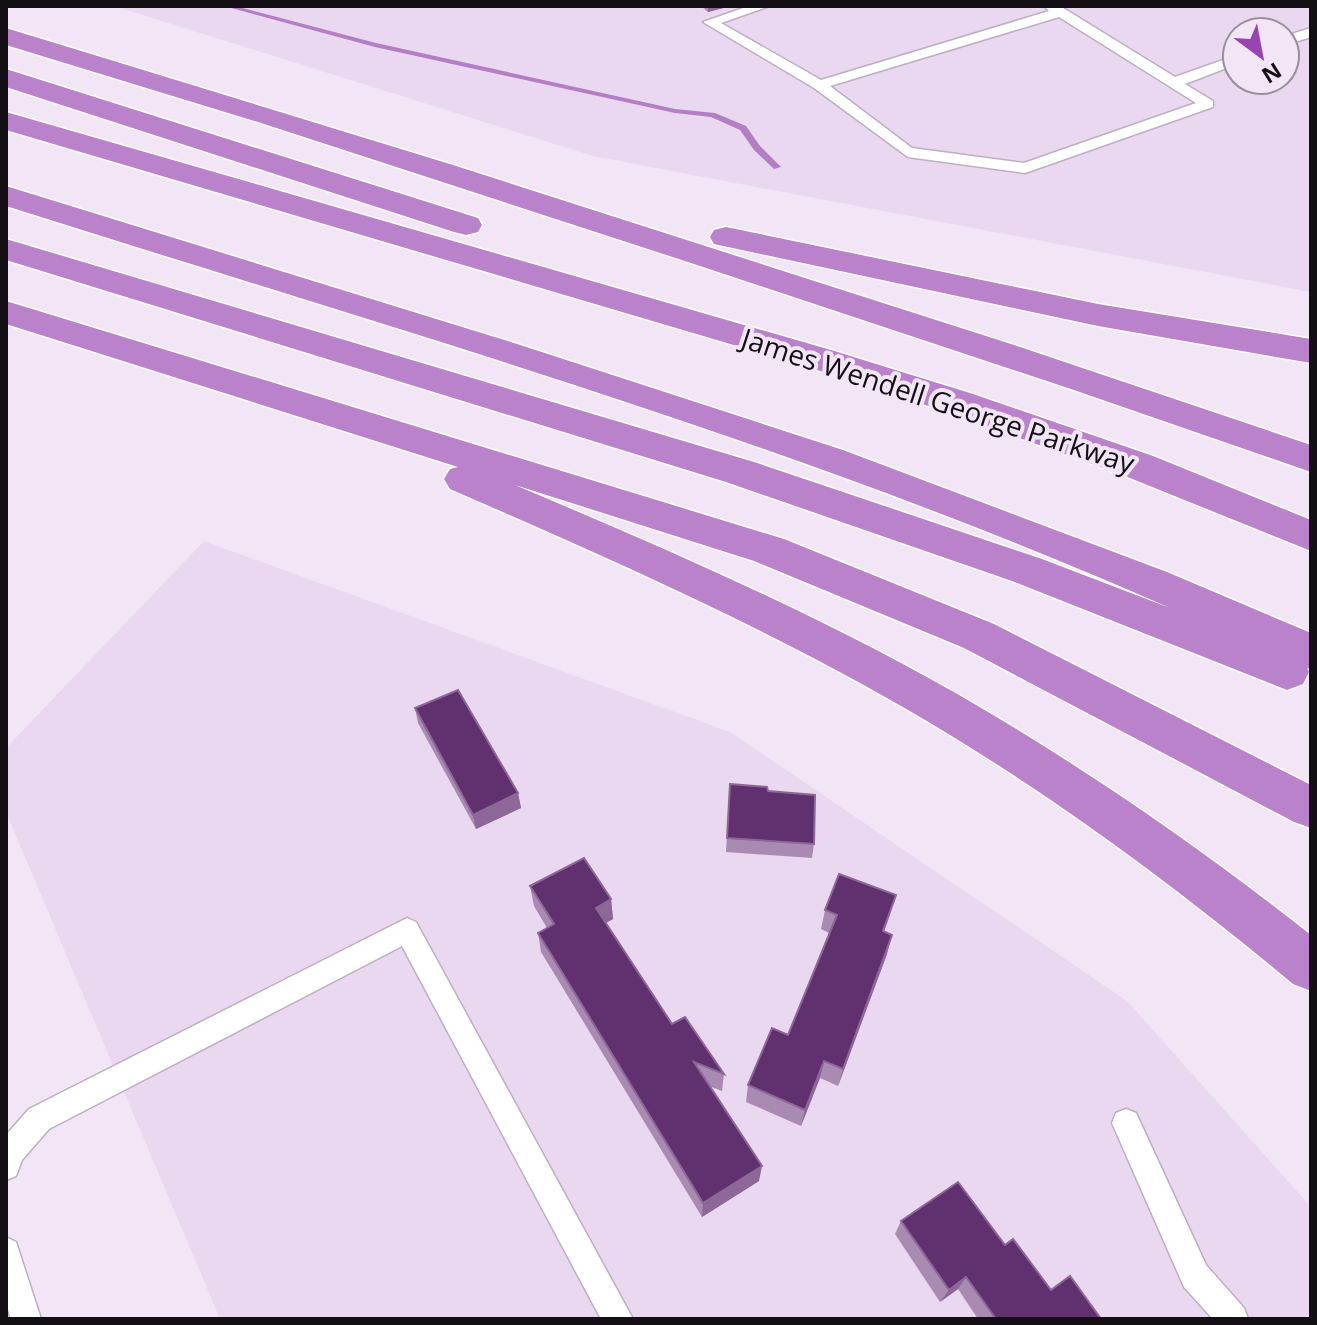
<svg xmlns="http://www.w3.org/2000/svg" width="1317" height="1325" viewBox="0 0 1317 1325" font-family="'Open Sans',sans-serif">
	<rect width="100%" height="100%" fill="#f2e5f6"/>
	<path fill="#ead8f0" fill-rule="evenodd" d="M114 6H1311V292L593 156ZM1237 32H1285V80H1237Z
		M204 541 730 732 1127 1001 1311 1207V1319H220L6 812V748Z"/>
	<g fill="none" stroke-linecap="round" stroke-linejoin="round">
		<path fill="#b37fc3" fill-rule="evenodd" d="M224 6H235L376 43 675 109 715 113 746 126 760 146 781 167 774 169 754 150 740 130 711 117 675 113 375 47Z"/>
		<defs>
			<path id="lane" d="M749 6H770L721 23 821 80 1049 11 1044 6H1060L1175 77 1237 55V64L1185 84 1213 101V107L1025 173 908 157 814 88 703 22ZM1059 17 1196 103 1024 163 912 148 830 86Z
				M1311 28V37L1285 45V36Z
				M407 918 416 922 633 1319H601L402 946 49 1129 22 1160 16 1176 6 1180V1135L29 1109Z
				M1126 1109 1136 1113 1206 1265 1244 1308 1248 1319H1213L1184 1287 1112 1123 1116 1113Z
				M6 1237 16 1242 41 1319H11L6 1303Z"/>
			<path id="highway" d="M6 28 453 165 1020 347 1311 445V472L1071 389 691 263 258 122 6 45Z
				M6 69 478 218 482 225 478 232 466 235 454 232 6 87Z
				M6 112 831 350 973 394 1153 456 1311 520V551L1125 476 947 412 805 366 6 130Z
				M6 186 514 343 843 450 1167 572 1311 633V669L1307 668 1309 672 1303 684 1287 690 1012 581 726 482 6 260V239L754 462 1042 559 1170 608C795 442 396 330 6 206Z
				M726 227 1098 304 1311 339V363L1098 326 714 244 710 237 714 230Z
				M6 301 784 539 994 624 1311 785V828L1294 822 964 648 754 561 515 485C676 553 838 623 988 712 1101 779 1208 854 1311 935V991L1293 984C1185 894 1074 811 955 738 795 640 622 564 450 489L444 479 450 469 458 467 6 324Z"/>
		</defs>
		<use href="#lane" stroke="#bcb0c0" stroke-width="3"/>
		<use href="#highway" stroke="#fff" stroke-width="3"/>
		<use href="#lane" fill="#fff" fill-rule="evenodd"/>
		<use href="#highway" fill="#ba82cb" fill-rule="evenodd"/>
	</g>
	<path fill="#a98bb2" d="M701 6H731L708 12Z
		M415 708 518 793 521 808 476 829 418 723Z
		M730 784 768 791 814 844 812 858 726 852Z
		M530 886 611 899 613 919 606 923 672 1024 724 1074 722 1091 709 1086 759 1181 702 1217 541 952 538 933 547 928 534 906Z
		M825 910 890 915 884 932 887 954 838 1086 820 1078 801 1126 746 1102 748 1085 788 1035 829 933 821 929Z
		M901 1221 1005 1245 1051 1290 1101 1319H978L958 1289 940 1302 895 1234Z"/>
	<path fill="#8c6797" d="M708 6H731L708 12Z
		M518 793 521 808 476 829 473 815Z
		M611 899 613 919 598 927 596 908Z
		M892 935 887 954 838 1086 843 1069Z
		M824 1061 820 1078 801 1126 805 1110Z
		M762 1166 759 1181 702 1217 703 1203Z
		M966 1277 958 1289 940 1302 949 1290Z"/>
	<path fill="#60316e" stroke="#8c6797" stroke-width="2" d="M458 690 518 793 473 815 415 708Z
		M730 784 767 787 768 791 815 795 814 844 727 838Z
		M584 858 611 899 596 908 672 1024 685 1017 724 1074 694 1062 762 1166 703 1203 538 933 554 924 530 886Z
		M839 874 896 895 883 931 892 935 843 1069 824 1061 805 1110 748 1085 772 1028 788 1035 837 915 825 910Z
		M958 1182 1005 1245 1013 1239 1051 1290 1070 1276 1101 1319H996L966 1277 949 1290 901 1221Z"/>
	<g text-anchor="middle" stroke-width="8" stroke-linejoin="round" paint-order="stroke">
		<g font-size="28" fill="#130f14" stroke="#f2e5f6">
			<text transform="translate(938 401) rotate(18)" y="10">James Wendell George Parkway</text>
		</g>
	</g>
	<rect width="1317" height="1325" fill="none" stroke="#130f14" stroke-width="16"/>
	<g transform="translate(1261 56) rotate(148)"><circle r="38" fill="#f2e5f6" stroke="#998f9c" stroke-width="2"/>
	<path d="M0-6L14 30L0 20L-14 30Z" fill="#9843b1"/>
	<text y="-12" font-size="22" font-weight="bold" text-anchor="middle" fill="#130f14">N</text>
	</g>
</svg>
